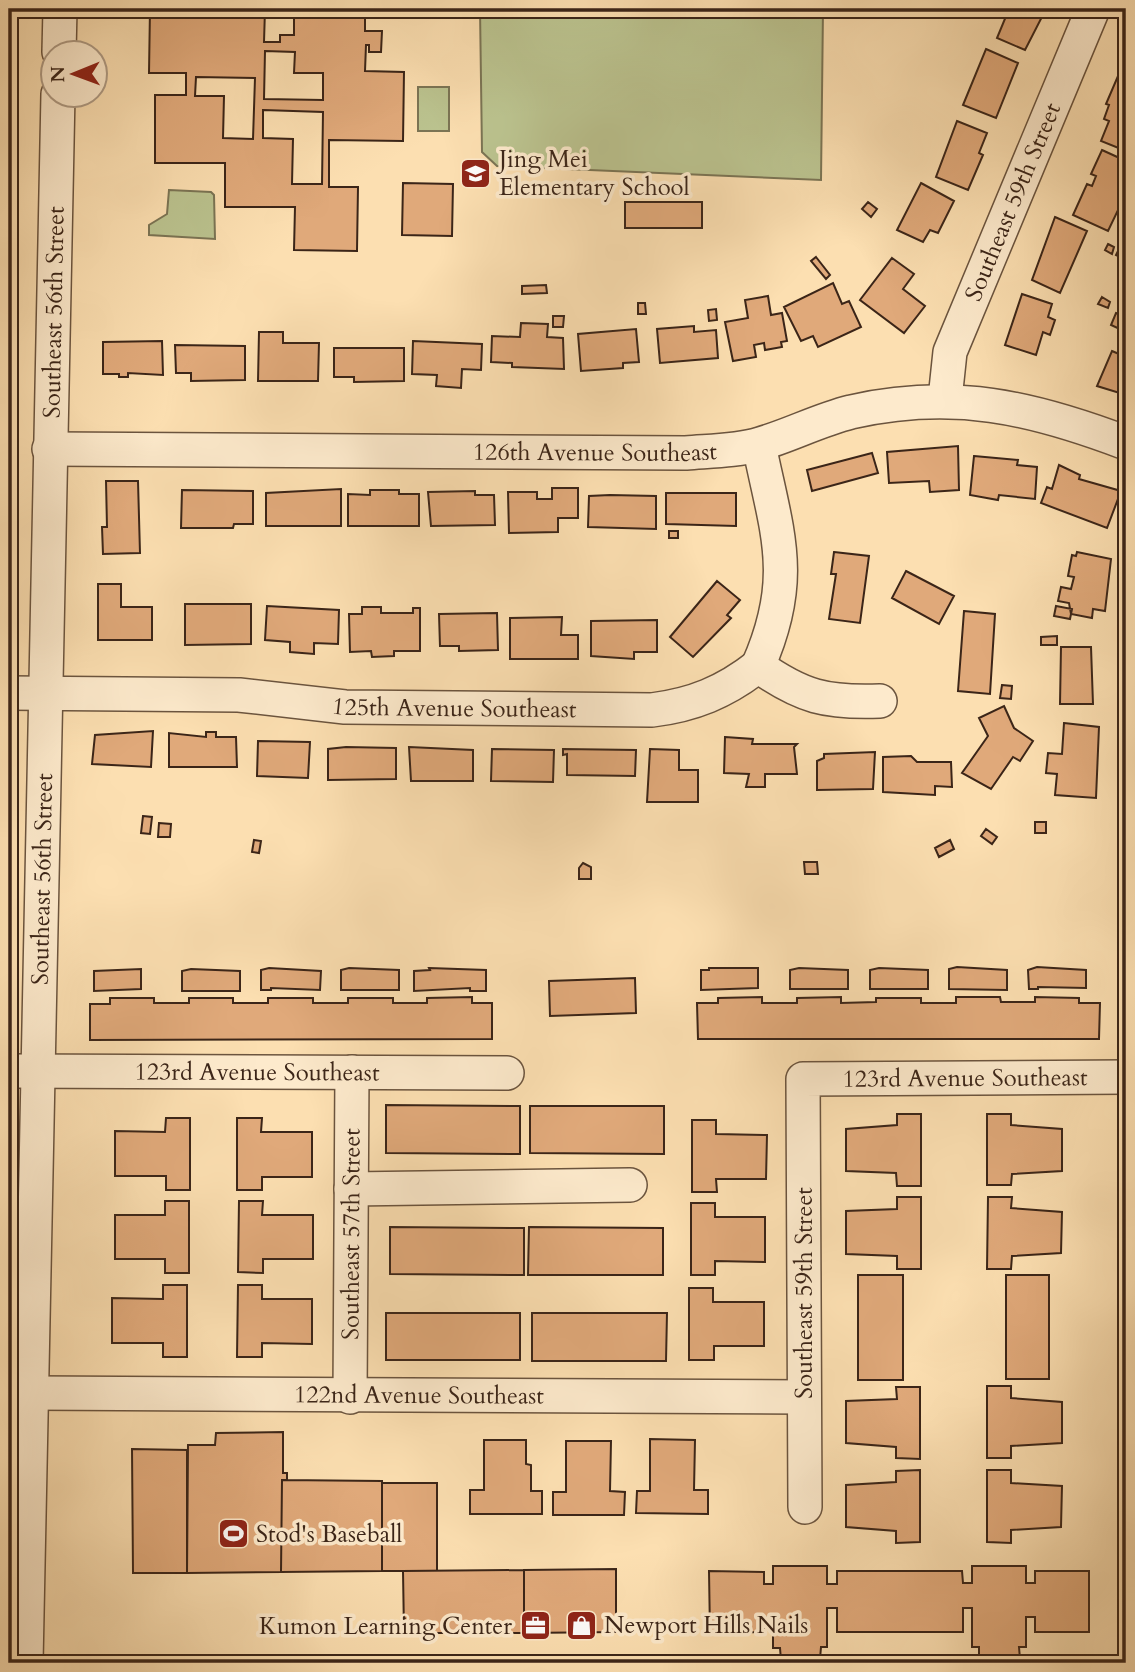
<svg xmlns="http://www.w3.org/2000/svg" width="1135" height="1672" viewBox="0 0 1135 1672" font-family="Cardo,serif">
	<rect width="100%" height="100%" fill="#fcdfb1"/>
	<filter id="stains"><feTurbulence type="fractalNoise" baseFrequency=".00286" numOctaves="4"/><feColorMatrix values="0 0 0 0 .2 0 0 0 0 .09 0 0 0 0 .02 0 0 0 .5 -.17"/></filter>
	<radialGradient id="worn" r=".72"><stop offset=".6" stop-color="#630" stop-opacity="0"/><stop offset="1" stop-color="#630" stop-opacity=".3"/></radialGradient>
	<path fill="#bbc38f" stroke="#7b7454" stroke-width="2" d="M480 9H823L821 180 497 166 482 152Z
		M418 87H449V131H418Z
		M169 190 211 192 214 195 215 239 149 235V225L167 214Z
		M9 1404H22L18 1663H9Z"/>
	<path fill="#e0a97a" stroke="#3b2518" stroke-width="2" fill-rule="evenodd" d="M150 9H265L264 42H280V35H294V9H365V31H382L381 52H369V45H366L365 71 404 72 403 141 329 140V187H358L357 251 294 250 295 207H225V163H155V95H186V73H149ZM265 51 295 52 294 73H323V100L264 99ZM196 77 255 78 253 139 223 138 224 96H195ZM263 110 323 112 322 184H292L293 139 263 138Z
		M1009 9H1046L1025 50 997 38Z
		M986 49 1018 63 996 118 963 105Z
		M9 59H12V82H9Z
		M1121 69 1126 71V151L1101 141 1109 121 1104 119 1109 105 1106 104Z
		M957 121 987 133 979 153 983 155 968 190 936 177Z
		M1102 150 1126 161V211L1119 208 1108 231 1073 215 1087 184 1092 186 1096 176 1091 174Z
		M403 183 453 184 452 236 402 235Z
		M921 183 954 201 938 233 930 230 923 242 897 230Z
		M625 202H702V228H625Z
		M868 202 877 209 871 217 862 209Z
		M1055 217 1087 231 1060 293 1032 280Z
		M1108 244 1114 247 1112 254 1105 250Z
		M1120 247 1126 249V260L1116 255Z
		M816 257 830 275 826 279 811 261Z
		M892 258 914 274 903 289 925 306 904 333 860 300Z
		M833 283 842 304 849 301 861 327 818 347 813 336 801 341 784 307Z
		M546 285 547 293 522 294V286Z
		M1022 294 1052 304 1048 317 1055 320 1050 335 1043 332 1036 355 1005 345Z
		M768 296 771 315 782 313 787 341 781 342 782 347 765 350 764 343 754 345 756 357 733 361 725 322 748 318 745 300Z
		M1102 297 1110 302 1108 308 1098 304Z
		M638 303H645L646 314H638Z
		M716 309 717 320 709 321 708 310Z
		M1116 313 1126 317 1122 330 1111 325Z
		M553 316H564L563 327H553Z
		M521 323 548 324 547 337 563 338 564 369 512 367V363L491 362 492 336 520 337Z
		M694 326V332L716 330 718 358 660 363 657 329Z
		M636 329 639 362 623 363V368L581 371 578 334Z
		M259 332H283V343H319L318 381H258Z
		M162 341 163 375 128 373V377H119V374H103V342Z
		M413 341 482 344 481 370 462 369 461 388 436 386 437 375 412 374Z
		M175 345 245 346V380L191 381V373H176Z
		M334 348H404V381L354 382V377H334Z
		M1112 351 1126 357V395L1097 386Z
		M958 446 959 490 930 492 929 481 889 483 887 452Z
		M872 453 878 473 812 491 807 470Z
		M974 456 1018 460 1017 465 1037 467 1035 499 999 495 998 500 970 495Z
		M1059 465 1080 475 1079 479 1121 491 1107 528 1041 503 1047 487 1052 489Z
		M106 481H138L140 553 103 554 102 527H107Z
		M552 488H578V518H558V532L509 533 508 492H537V499H552Z
		M341 489V526H266V493Z
		M182 490 253 491V524H234L233 528H181Z
		M370 490H399V494H419V526H348V494L370 495Z
		M475 491V495H494L495 525 431 526 428 492Z
		M666 493H736V526L666 524Z
		M610 495 656 496V529L588 527 589 496Z
		M669 531H678V538H669Z
		M834 552 869 556 860 623 829 619 836 574H831Z
		M1077 552 1111 559 1105 611 1093 609 1092 618 1071 614 1069 603 1058 601 1061 587 1071 589 1074 577 1068 576 1072 555 1076 556Z
		M906 571 954 596 939 624 892 598Z
		M717 581 740 600 727 615 731 618 693 657 670 637Z
		M98 584H121V607H152V640H98Z
		M185 604H251V644L185 645Z
		M267 606 339 610 338 644 314 643V654L290 652V642L265 640Z
		M1056 606 1072 609 1070 619 1054 616Z
		M362 607H381V613H413V608H420V651H394V656L372 657 371 651 350 652 349 614H362Z
		M964 611 995 614 990 694 958 691Z
		M497 613 498 650 459 651V646H440L439 614Z
		M562 617 561 635H578V659H510V618Z
		M657 620V652H634V659L591 656V621Z
		M1057 636V645H1041V637Z
		M1061 647H1091L1093 704H1060Z
		M1002 685 1012 686 1011 699 1000 698Z
		M1004 706 1014 728 1033 741 1020 761 1013 757 991 789 962 773 988 736 979 718Z
		M1064 723 1099 727 1096 798 1055 795 1057 774 1046 773 1048 753 1062 754Z
		M153 731 151 767 92 764 95 735Z
		M206 732H216V737H236L237 767H169V733L206 737Z
		M725 737 753 739 752 744H797L794 747 797 774H765V787H746L749 774 724 773Z
		M258 741 310 742 308 778 257 776Z
		M346 747 396 748V779L328 780V749Z
		M409 747 473 750V781H411Z
		M492 749 554 750 553 782 491 781Z
		M563 749 636 750 635 776 567 775V754L563 755Z
		M650 749 679 750V770H698V802H647Z
		M875 752 873 789 817 790V761L824 758V754Z
		M911 756 917 762H951L952 787 935 786V795L883 792V757Z
		M143 816 152 817 150 834 141 833Z
		M1035 822H1046V833H1035Z
		M159 823 171 824 170 837H158Z
		M986 829 997 837 992 844 981 836Z
		M254 840 261 841 259 853 252 852Z
		M950 840 954 849 939 857 935 848Z
		M804 862H817L818 874H805Z
		M583 863 591 867V879H579V868Z
		M957 967 1007 970V990L949 989V969Z
		M1037 967 1086 970V988L1038 987V989H1029L1028 970Z
		M269 968 321 971 320 990 271 988V990H261V970Z
		M349 968 399 970V990H341V970Z
		M429 968 486 970V991H470V988L414 991V971L430 970Z
		M709 968H758V988L701 990V970H709Z
		M799 968 848 970V989H790V970Z
		M879 968 928 970V989H870V970Z
		M141 969V989L94 991V971Z
		M191 969 240 971V991H182V971Z
		M635 978 636 1013 550 1016 549 981Z
		M472 997V1003H492V1039L90 1040V1004H110V998H154V1003H189V998H233V1003H268V998H313V1003H348V998H393V1003H427V998Z
		M762 997V1003H797V998L841 997V1003L876 1002V998H921V1003H956V997H1000L1001 1002H1035V997L1079 998V1003H1100L1099 1039H698L697 1003H718V998Z
		M386 1105 520 1106V1154L386 1153Z
		M530 1106H664V1154L530 1153Z
		M897 1114H921V1186H897L896 1173 846 1171V1129L897 1125Z
		M987 1114H1011V1125L1062 1129V1171L1012 1174 1011 1185H987Z
		M166 1118H190V1190H166V1176H115V1131L165 1132Z
		M237 1118H262L261 1132H312V1177H262V1190H237Z
		M692 1120H716V1134L767 1135 766 1179H716L717 1192H692Z
		M897 1197H921V1269H897V1256L846 1254V1211L897 1209Z
		M988 1197H1012L1011 1208 1062 1212 1061 1253 1012 1256 1011 1269H987Z
		M165 1201H189V1273H165V1259H115V1215H165Z
		M239 1201H263L262 1215H313V1259H263V1273L238 1272Z
		M691 1203H715V1217H765V1262L715 1261V1275H691Z
		M390 1227 524 1228V1275L390 1274Z
		M529 1227 663 1228V1275H528Z
		M858 1275H903V1380H858Z
		M1006 1275H1049V1379H1006Z
		M163 1285H187V1357H163V1343H112V1298L163 1299Z
		M238 1285H262V1299H312V1344L262 1343V1357H237Z
		M689 1288H713V1302H764V1346H714V1360H689Z
		M386 1313H520V1360H386Z
		M532 1313H667L666 1361H532Z
		M987 1386H1011V1398L1062 1402V1443L1011 1446V1458H987Z
		M896 1387H920V1459L896 1458V1447L846 1443V1401L897 1399Z
		M283 1432V1473H287V1480H282L281 1572 187 1573 188 1445H215L216 1433Z
		M650 1439 695 1440 694 1490H708V1514L636 1513 637 1491H650Z
		M484 1440H526V1464L531 1465V1491H542V1514H470V1490H484Z
		M566 1441H611L610 1491 625 1492 624 1515H553V1492H566Z
		M132 1449 187 1450V1573H133Z
		M920 1470V1542L896 1543V1531L846 1527V1485L896 1482V1471Z
		M987 1470H1011V1483L1062 1486 1061 1527 1011 1530V1543L987 1542Z
		M282 1480 382 1481V1571L281 1572Z
		M382 1483H437V1571H382Z
		M773 1566H827V1584H837V1571H962L963 1583H972V1566H1026V1583H1035V1571H1089V1632H1035V1617H1026V1647H1019L1020 1659H979V1647H972V1608H963V1632H837V1608H827V1647H821L820 1659 781 1660 780 1648H773V1617H764V1632L710 1633 709 1571 764 1572V1584H773Z
		M616 1569V1632L524 1633V1570Z
		M524 1570V1633H404L403 1571Z"/>
	<g fill="none" stroke-linecap="round" stroke-linejoin="round">
		<defs>
			<g id="minor">
				<path d="M59 52 60 9"/>
				<path id="s1" d="M945 399 950 352 1093 9"/>
				<path id="s2" d="M49 449 686 453C710 451 737 451 760 444 791 435 819 420 851 412 953 389 1031 407 1126 443"/>
				<path d="M758 666C797 578 777 533 759 445"/>
				<path id="s3" d="M9 693 239 695 345 707 652 710C693 705 725 692 758 666 802 697 826 703 880 701"/>
				<path id="s4" d="M9 1071 507 1073"/>
				<path d="M351 1189 630 1185"/>
				<path id="s5" d="M32 1393 804 1397"/>
				<path id="s6" d="M350 1397 352 1072"/>
				<path id="s7" d="M805 1507 803 1079 1126 1077"/>
				<path id="s8" d="M26 1663 58 94"/>
			</g>
		</defs>
		<use href="#minor" stroke="#6b543e" stroke-width="36"/>
		<use href="#minor" stroke="#fdeacc" stroke-width="33"/>
	</g>
	<defs>
		<symbol id="school-square" viewBox="-11 -11 22 22"><rect x="-9" y="-9" width="18" height="18" rx="4" fill="#8f2418" stroke="#fdeacc"/><path d="M0-5L7-2L0 1L-7-2ZM-4 1L0 2.5L4 1V4Q0 6-4 4Z" fill="#fff"/></symbol>
		<symbol id="stadium-square" viewBox="-11 -11 22 22"><rect x="-9" y="-9" width="18" height="18" rx="4" fill="#8f2418" stroke="#fdeacc"/><path d="M0-5a6.5 5 0 1 0 0 10a6.5 5 0 1 0 0-10ZM-3.5-1.8h7v3.6h-7Z" fill="#fff"/></symbol>
		<symbol id="shop-square" viewBox="-11 -11 22 22"><rect x="-9" y="-9" width="18" height="18" rx="4" fill="#8f2418" stroke="#fdeacc"/><path d="M-5-2.5h2.3a2.7 3.5 0 0 1 5.4 0H5L5.5 6h-11ZM-1.5-2.5h3a1.5 2.3 0 0 0-3 0Z" fill="#fff"/></symbol>
		<symbol id="office-square" viewBox="-11 -11 22 22"><rect x="-9" y="-9" width="18" height="18" rx="4" fill="#8f2418" stroke="#fdeacc"/><path d="M-6-3h4V-5.5h4V-3h4V5H-6ZM-1-4.5V-3h2v-1.5ZM-6 0V1H6V0Z" fill="#fff"/></symbol>
	</defs>
	<g fill-rule="evenodd">
		<use href="#school-square" x="458" y="156" width="35" height="35"/>
		<use href="#stadium-square" x="216" y="1516" width="35" height="35"/>
		<use href="#shop-square" x="564" y="1608" width="35" height="35"/>
		<use href="#office-square" x="518" y="1608" width="35" height="35"/>
	</g>
	<g text-anchor="middle" stroke-width="7" stroke-linejoin="round" paint-order="stroke">
		<g font-size="24" fill="#3b2518" stroke="#fdeacc" text-anchor="start">
			<text x="499" y="167">Jing Mei<tspan x="499" dy="28">Elementary School</tspan></text>
			<text x="256" y="1542">Stod's Baseball</text>
			<text x="604" y="1633">Newport Hills Nails</text>
			<text x="512" y="1634" text-anchor="end">Kumon Learning Center</text>
		</g>
		<g font-size="24" fill="#3b2518" stroke="#fdeacc">
			<text dy="8" stroke="none"><textPath href="#s1" startOffset="210">Southeast 59th Street</textPath></text>
			<text dy="8" stroke="none"><textPath href="#s8" startOffset="1351">Southeast 56th Street</textPath></text>
			<text dy="8" stroke="none"><textPath href="#s2" startOffset="546">126th Avenue Southeast</textPath></text>
			<text dy="8" stroke="none"><textPath href="#s3" startOffset="446">125th Avenue Southeast</textPath></text>
			<text dy="8" stroke="none"><textPath href="#s8" startOffset="784">Southeast 56th Street</textPath></text>
			<text dy="8" stroke="none"><textPath href="#s4" startOffset="248">123rd Avenue Southeast</textPath></text>
			<text dy="8" stroke="none"><textPath href="#s7" startOffset="590">123rd Avenue Southeast</textPath></text>
			<text dy="8" stroke="none"><textPath href="#s6" startOffset="163">Southeast 57th Street</textPath></text>
			<text transform="translate(804 1293) rotate(-90)" y="8">Southeast 59th Street</text>
			<text dy="8" stroke="none"><textPath href="#s5" startOffset="387">122nd Avenue Southeast</textPath></text>
		</g>
	</g>
	<rect width="1135" height="1672" fill="none" stroke="#fcdfb1" stroke-width="35"/>
	<rect x="10" y="10" width="1114" height="1651" fill="none" stroke="#3b2518" stroke-width="3.5"/>
	<rect x="18" y="18" width="1100" height="1637" fill="none" stroke="#3b2518" stroke-width="2"/>
	<g transform="translate(74 74) rotate(269)"><circle r="33" fill="#fdeacc" stroke="#af9b84" stroke-width="2"/>
	<path d="M0-5L12 26L0 18L-12 26Z" fill="#8f2418"/>
	<text y="-10" font-size="19" font-weight="bold" text-anchor="middle" fill="#3b2518">N</text>
	</g>
	<rect width="100%" height="100%" filter="url(#stains)"/>
	<rect width="100%" height="100%" fill="url(#worn)"/>
</svg>
